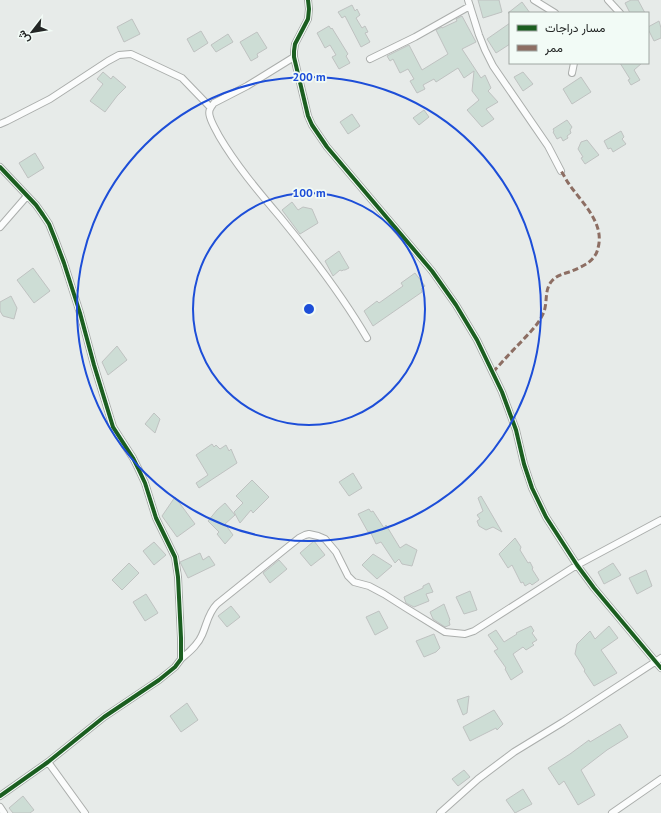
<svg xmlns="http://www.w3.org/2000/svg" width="661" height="813" viewBox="0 0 661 813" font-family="'PT Sans',Vazirmatn,sans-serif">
	<rect width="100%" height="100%" fill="#e7ebe9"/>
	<path fill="#cdddd5" stroke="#bfc2c1" d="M478 0H499L502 12 483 18Z
		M631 0H638L645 13H630L625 3Z
		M522 2 530 13H508Z
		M352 5 355 11 357 9 360 15 356 18 362 28 365 26 368 32 365 33 370 42 361 47 345 16 342 18 338 12Z
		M462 16 476 42 462 49 481 78 485 75 491 88 488 91 498 102 486 109 494 119 482 127 467 110 479 100 472 91 474 71 464 78 458 68 436 82 434 79 423 85 425 89 417 93 410 81 414 79 408 69 400 73 393 59 390 61 387 56 409 45 422 70 448 54 436 30 442 27V28L457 21 456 19Z
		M132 19 140 34 124 42 117 27Z
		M659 21 661 28V38L654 41 648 29V27Z
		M510 23V44L496 53 487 39Z
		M329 26 331 29 332 28 348 54 346 56 350 63 339 69 332 57 336 55 330 45 325 48 317 33Z
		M201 31 208 43 194 52 187 39Z
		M257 32 267 48 257 54 258 57 251 61 240 42Z
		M228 34 233 42 216 52 211 45Z
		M620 63H642L634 70 640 80 631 85 628 80 630 79Z
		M103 72 111 79 113 76 126 87 117 96 105 112 90 101 103 84 97 79Z
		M523 72 533 84 523 91 514 77Z
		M581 77 591 92 572 104 563 89Z
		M424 110 429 117 419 125 413 118Z
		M352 114 360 126 348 134 340 122Z
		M567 120 572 127 570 130 571 133 567 136 568 138 563 141 561 137 557 139 553 132 554 131 553 129Z
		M621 131 624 137 622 139 626 144 613 152 611 148 608 149 604 141Z
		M587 140 599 155 585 164 581 158 583 157 578 149 581 142Z
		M35 153 44 168 28 178 19 163Z
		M292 202 298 210 303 207 312 209 318 223 300 234 282 210Z
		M339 251 349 268 345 270H343L342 271 340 270 333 276 325 261Z
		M33 268 50 291 34 303 17 280Z
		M415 273 425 286 421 289 422 292 373 326 364 311 377 301 379 303 403 286 401 283Z
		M11 296 17 308 14 319 3 316 0 311V302Z
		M117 346 127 360 108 375 102 362Z
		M154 413 160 419 155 433 145 424Z
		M212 444 214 447 216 445 220 449 226 445 229 451 231 449 237 463 199 488 196 483 208 475 196 455Z
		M353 473 362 488 349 496 339 482Z
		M252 480 269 497 253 513 251 510 240 523 234 512 243 503 236 496Z
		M481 496 502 532 493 527 486 530 479 526 477 521 480 519 477 515 483 511 478 498Z
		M175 497 195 524 177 537 162 516Z
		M225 503 235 515 225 524 233 535 225 544 217 534 219 532 208 521 217 510Z
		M369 509 371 512 373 511 384 528 386 525 400 548 406 544 417 550 412 566 402 564 399 559 395 563 381 542 376 544 370 531 368 532 358 514Z
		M515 538 521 547 520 550 528 563 530 562 533 568 532 569 539 580 532 585 530 583 525 586 523 582 521 583 512 565 508 568 499 554Z
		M314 541 325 555 311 566 300 553Z
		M154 542 166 555 154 565 143 551Z
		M200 553 203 560 209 556 215 565 188 578 180 562Z
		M373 554 392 566 377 579 362 565Z
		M279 560 287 569 270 583 263 573Z
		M129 563 139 573 122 590 112 580Z
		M613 563 621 575 604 584 598 572Z
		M646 570 652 586 637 594 629 578Z
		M429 583 433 592 426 594 429 601 414 607 406 603 404 597 423 588V586Z
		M470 591 477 610 464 614 456 597Z
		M146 594 158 613 145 621 133 602Z
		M444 604 450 620 449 621 450 625 445 627 433 619 430 612Z
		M231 606 240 617 227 627 218 616Z
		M379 611 388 628 375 635 366 617Z
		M531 626 534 631 532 633 537 640 532 643 534 645 526 650 523 647 513 654 523 672 511 680 505 669 506 668 494 651 498 649 488 635 496 630 504 642 517 634 516 633Z
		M609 626 618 638 601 650 617 673 594 686 584 671 585 670 575 654 577 644 590 631 595 639Z
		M434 634 440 648 436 652 424 657 416 641Z
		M469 696 467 713 463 715 457 700Z
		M187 703 198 720 181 732 170 716Z
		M494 710 503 724 497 730 496 728 470 741 463 727Z
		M620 724 628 737 607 750 581 770 595 795 578 805 564 781 559 785 548 768 570 754 589 740 590 742Z
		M464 770 470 777 458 786 452 779Z
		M523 789 532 804 515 813 506 800Z
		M23 796 34 810 30 813H13L9 808Z"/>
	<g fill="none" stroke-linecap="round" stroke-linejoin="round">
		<defs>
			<path id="minor" d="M308 0 309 9 308 19 295 44 294 51V57L308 116 312 125 327 147 432 271 456 305 477 340 502 392 516 430 524 464 532 488 546 517 577 565 594 588 661 668
				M468 0 479 35 485 50 493 66 548 146 561 171
				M534 0 555 13
				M608 0 620 13
				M294 57 247 86 214 103C210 108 208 111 210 117 212 124 216 130 219 136 236 165 258 191 280 217 312 256 342 295 367 338
				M370 59 415 37 470 6
				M572 73 574 63
				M0 124 7 121 50 99 108 61 119 55 131 54 182 78 210 107
				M0 167 36 205 43 215 49 224 55 239 64 263 80 313 94 365 113 427 133 458 138 468 145 483 156 518 175 557 178 577 181 638V659L175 667 159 680 104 717 48 762 0 796
				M0 227 27 196
				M181 659C189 652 198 645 202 635 207 624 208 613 217 604L299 538 305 535 309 534 318 536 325 539 336 552 348 576 354 582 369 586 384 594 406 608 445 632 465 634 474 631 577 565 661 520
				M48 762 85 813
				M0 807 4 813
				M440 813 478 779 514 752 563 722 661 658
				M612 813 661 779"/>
		</defs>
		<use href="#minor" stroke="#abaeac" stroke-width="8"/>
		<use href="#minor" stroke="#fbfcfc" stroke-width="6"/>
		<path stroke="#8d6e63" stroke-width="3" stroke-dasharray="6 3" stroke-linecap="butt" d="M493 372C503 361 512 351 522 341 530 332 538 325 543 314 548 304 544 291 551 282 556 275 564 274 572 271 577 269 583 266 588 263 593 259 597 254 598 248 605 223 582 203 569 184 566 180 564 175 561 171"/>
		<defs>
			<path id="cycleway" d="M308 0 309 9 308 19 295 44 294 51V57L308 116 312 125 327 147 432 271 456 305 477 340 502 392 516 430 524 464 532 488 546 517 577 565 594 588 661 668
				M0 167 36 205 43 215 49 224 55 239 64 263 80 313 94 365 113 427 133 458 138 468 145 483 156 518 175 557 178 577 181 638V659L175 667 159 680 104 717 48 762 0 796"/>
		</defs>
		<use href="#cycleway" stroke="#f2fbf6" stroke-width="6"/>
		<use href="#cycleway" stroke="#1b5e20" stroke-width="4"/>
	</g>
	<g fill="none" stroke="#1d4ed8" stroke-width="2">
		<circle cx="309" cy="309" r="116"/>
		<circle cx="309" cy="309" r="232"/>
	</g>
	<circle cx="309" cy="309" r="6" fill="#1d4ed8" stroke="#f2fbf6" stroke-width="2"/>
	<g font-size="12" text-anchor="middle" font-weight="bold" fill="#1d4ed8" stroke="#f2fbf6" stroke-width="3.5" stroke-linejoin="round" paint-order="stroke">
		<text x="309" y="81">200 m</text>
		<text x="309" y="197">100 m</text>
	</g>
	<rect x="509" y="12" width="140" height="52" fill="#f2fbf6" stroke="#9fa6a2"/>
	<rect x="517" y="25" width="20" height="6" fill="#1b5e20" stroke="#9fa6a2"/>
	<text x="545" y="32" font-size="12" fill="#232625">مسار دراجات</text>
	<rect x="517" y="45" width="20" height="6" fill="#8d6e63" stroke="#9fa6a2"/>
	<text x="545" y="52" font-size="12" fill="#232625">ممر</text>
	<g transform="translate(32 32) rotate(239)" stroke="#f2fbf6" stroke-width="3" paint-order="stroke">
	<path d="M0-3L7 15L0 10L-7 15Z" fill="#232625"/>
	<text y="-6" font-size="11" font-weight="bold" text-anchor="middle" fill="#232625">ش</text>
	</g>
</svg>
